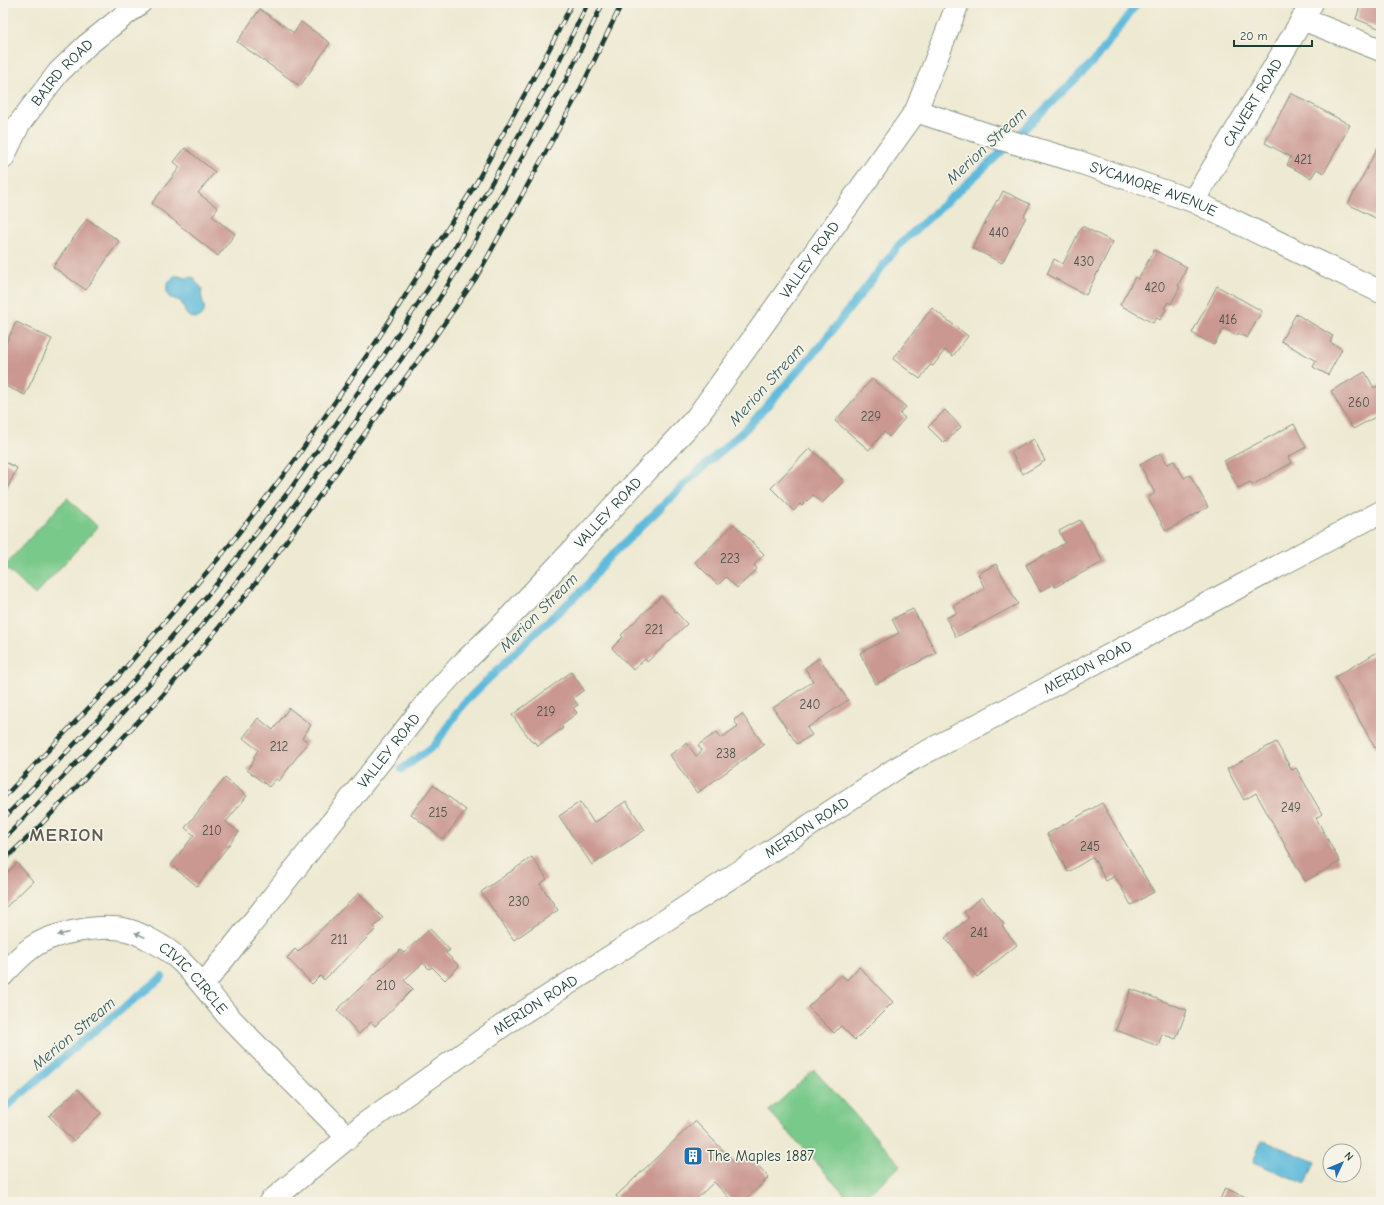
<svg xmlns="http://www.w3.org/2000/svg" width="1384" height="1205" viewBox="0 0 1384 1205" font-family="'Comic Neue',sans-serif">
	<rect width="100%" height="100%" fill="#f7f3e8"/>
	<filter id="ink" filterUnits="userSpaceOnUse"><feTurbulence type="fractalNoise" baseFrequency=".025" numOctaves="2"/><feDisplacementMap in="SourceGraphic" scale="8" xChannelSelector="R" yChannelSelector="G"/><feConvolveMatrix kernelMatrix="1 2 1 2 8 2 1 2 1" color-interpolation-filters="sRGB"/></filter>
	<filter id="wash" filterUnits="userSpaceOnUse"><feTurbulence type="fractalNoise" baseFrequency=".012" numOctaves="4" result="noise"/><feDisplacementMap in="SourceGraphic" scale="16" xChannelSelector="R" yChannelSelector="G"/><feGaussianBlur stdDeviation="0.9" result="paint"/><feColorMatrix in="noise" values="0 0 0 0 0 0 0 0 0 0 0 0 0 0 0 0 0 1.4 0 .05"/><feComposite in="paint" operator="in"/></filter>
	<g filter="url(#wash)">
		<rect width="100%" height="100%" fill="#eee9d2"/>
		<path fill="#79c98a" stroke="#4c835f" d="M67 498 98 527 35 595 4 566Z
			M814 1070 901 1165 860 1202H852L769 1111Z"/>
		<path fill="#5cb9da" stroke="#3e7b87" d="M175 276H179L185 278 192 277 195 278V281L202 288C202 292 201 295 202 298 204 309 208 311 198 318 182 318 187 310 180 301L169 297C165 289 166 281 175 276Z
			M1262 1140 1315 1162 1306 1184 1253 1162Z"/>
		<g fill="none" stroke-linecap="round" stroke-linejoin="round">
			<path stroke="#5cb9da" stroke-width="8" d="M402 769 435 745 463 704 537 631 585 588 603 564 692 477 749 426 821 345 900 244 992 161 1097 58 1137 3
				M3 1110 81 1042 162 977"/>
		</g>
		<g id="blocks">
			<path fill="#ca9891" d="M1361 3H1381V29L1356 19Z
				M260 9 294 33 301 22 330 43 300 86 237 42Z
				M1291 93 1350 125 1324 173 1317 169 1311 178 1287 165 1291 157 1265 143Z
				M1378 147 1381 149V221L1348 204Z
				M185 148 215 172 198 193 218 208 212 216 235 234 218 256 152 203 180 167 174 162Z
				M1003 191 1030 204 1024 216 1026 217 1002 263 972 248 997 200 998 201Z
				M87 219 119 241 86 290 53 267Z
				M1082 226 1113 242 1086 295 1047 274 1054 259 1063 264Z
				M1154 250 1187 267 1178 286 1180 287 1171 304 1168 302 1164 308 1166 309 1160 320 1157 318 1153 323 1120 305 1135 277 1138 279Z
				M1217 286 1262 311 1247 338 1238 333 1237 336 1224 328 1214 345 1192 333Z
				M932 308 968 336 953 356 945 350 933 366 930 365 920 379 893 359Z
				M1296 314 1333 336 1330 342 1342 349 1328 375 1313 367 1316 361 1281 341Z
				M16 322 52 339 25 395 3 385V350Z
				M1365 372 1374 388 1381 384V414L1353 429 1331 391Z
				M872 379 906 407 900 414 905 418 889 437 884 432 869 450 835 421Z
				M945 410 961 427 944 443 928 427Z
				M1294 424 1306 447 1288 457 1292 463 1252 485 1250 482 1238 488 1224 461Z
				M1034 439 1045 461 1023 474 1011 452Z
				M810 448 844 481 822 503 813 495 802 506 800 504 794 511 771 488Z
				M1161 453 1167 464 1174 461 1184 478 1190 475 1208 507 1166 531 1148 498 1155 493 1140 465Z
				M3 461 17 468 3 497Z
				M1080 520 1103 562 1055 587 1054 584 1040 591 1026 565 1065 543 1059 531Z
				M734 524 764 554 754 565 757 569 737 588 726 577 718 585 695 562Z
				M996 564 1018 604 956 637 946 618 957 613 953 606 985 589 978 574Z
				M661 596 687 624 647 662 645 659 633 670 612 648 623 637 621 635Z
				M913 609 936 653 876 684 860 653 899 633 892 619Z
				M1381 650V745L1375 748 1335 677Z
				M819 658 848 700 807 728 812 735 797 744 773 708 813 681 805 668Z
				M571 672 584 690 573 698 578 705 573 708 577 713 561 725 563 728 538 746 535 741 533 743 512 715Z
				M289 708 311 725 302 738 308 742 279 781 276 779 269 787 247 770 255 759 253 758 258 750 243 738 258 718 273 730Z
				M742 714 764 745 697 793 670 755 687 743 696 756 702 751 698 745 717 732 721 738 738 726 734 720Z
				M1276 742 1292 770 1296 768 1322 814 1316 818 1340 862 1305 881 1256 793 1244 800 1227 769Z
				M225 778 247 796 226 822 239 832 197 886 171 865 194 835 185 828Z
				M433 785 466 810 443 839 411 814Z
				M626 801 645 830 592 865 559 816 580 802 594 823Z
				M1102 803 1154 892 1131 905 1115 876 1106 881 1093 857 1068 872 1047 834Z
				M532 857 547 879 540 884 558 910 514 940 481 892Z
				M17 863 33 881 3 910V877Z
				M359 893 383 918 374 927 376 929 324 980 320 976 312 984 287 958 295 949 298 952Z
				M982 897 1004 924 1002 926 1017 945 977 977 945 938 969 918 964 912Z
				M430 929 450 950 446 953 459 966 445 980 432 967 429 969 423 963 404 980 413 989 375 1026 371 1022 359 1034 337 1010 400 950 404 953Z
				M859 967 893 1002 855 1040 841 1026 834 1033 808 1007 841 975 847 980Z
				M1131 989 1187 1010 1176 1039 1162 1034 1158 1046 1116 1030Z
				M78 1089 101 1113 73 1141 49 1116Z
				M695 1121 734 1162 744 1151 769 1177 743 1202H733L714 1182 693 1202H621L616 1196Z
				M1225 1188 1257 1202H1219Z"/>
		</g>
	</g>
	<g filter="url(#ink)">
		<use href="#blocks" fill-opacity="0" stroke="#869383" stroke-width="1"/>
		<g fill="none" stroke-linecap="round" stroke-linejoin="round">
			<defs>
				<g id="minor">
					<path d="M1302 19 1381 50"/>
					<path id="s1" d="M916 111 998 138 1076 161 1193 201 1381 292"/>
					<path id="s2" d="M3 158 19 124 58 73 87 45 140 3"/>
					<path id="s3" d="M1193 201 1263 86 1312 3"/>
					<path id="s4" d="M3 975C12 965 22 954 34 946 55 932 103 924 127 930 140 933 165 947 175 956 196 974 211 997 229 1017 268 1058 309 1097 348 1138"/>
					<path id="s5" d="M203 985 429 700 460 666 506 621 571 552 697 417 916 111 958 3"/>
					<path id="s6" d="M270 1202 363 1125 505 1024 616 953 897 768 913 759 1381 512"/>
				</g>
			</defs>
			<use href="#minor" stroke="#869383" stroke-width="24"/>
			<use href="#minor" stroke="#fff" stroke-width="22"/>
			<defs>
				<path id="rail" d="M3 798 116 679 224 552 295 460 376 342 475 185 551 46 572 3
					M3 819 123 693 211 591 289 491 384 355 451 254 545 89 588 3
					M3 840 104 734 198 630 261 551 402 358 471 248 567 78 603 3
					M3 861 36 830 163 695 255 584 425 351 476 278 578 94 622 3"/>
			</defs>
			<use href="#rail" stroke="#1f3d34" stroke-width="4.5"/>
			<use href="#rail" stroke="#f7f3e8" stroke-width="3" stroke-dasharray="9" stroke-linecap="butt"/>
		</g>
		<defs><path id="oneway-solid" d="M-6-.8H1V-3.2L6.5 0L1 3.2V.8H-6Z"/></defs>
		<g fill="#8f9e9a">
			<use href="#oneway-solid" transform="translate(63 934) rotate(165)"/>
			<use href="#oneway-solid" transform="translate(140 935) rotate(-155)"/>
		</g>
	</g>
	<defs>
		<symbol id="building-square" viewBox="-11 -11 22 22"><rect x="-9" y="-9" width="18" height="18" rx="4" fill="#1f6fb2" stroke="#f7f3e8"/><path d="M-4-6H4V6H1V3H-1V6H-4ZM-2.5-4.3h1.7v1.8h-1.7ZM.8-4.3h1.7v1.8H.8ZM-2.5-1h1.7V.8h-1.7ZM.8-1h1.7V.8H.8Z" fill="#fff"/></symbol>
	</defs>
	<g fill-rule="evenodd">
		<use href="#building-square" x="682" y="1145" width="22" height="22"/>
	</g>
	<g text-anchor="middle" stroke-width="3.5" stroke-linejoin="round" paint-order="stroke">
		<g font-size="13" fill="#4a544b">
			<text x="1303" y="164">421</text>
			<text x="999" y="237">440</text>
			<text x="1084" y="266">430</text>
			<text x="1155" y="292">420</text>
			<text x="1228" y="324">416</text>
			<text x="1359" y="407">260</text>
			<text x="871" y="421">229</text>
			<text x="730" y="563">223</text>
			<text x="654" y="634">221</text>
			<text x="810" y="709">240</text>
			<text x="546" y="716">219</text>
			<text x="279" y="751">212</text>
			<text x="726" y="758">238</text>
			<text x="1291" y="812">249</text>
			<text x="438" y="817">215</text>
			<text x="212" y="835">210</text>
			<text x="1090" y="851">245</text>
			<text x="519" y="906">230</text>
			<text x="979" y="937">241</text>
			<text x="339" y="944">211</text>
			<text x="386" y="990">210</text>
		</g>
		<g font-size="15" fill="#1f3d34" stroke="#f7f3e8">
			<text dy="5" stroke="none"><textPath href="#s2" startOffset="105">BAIRD ROAD</textPath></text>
			<text dy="5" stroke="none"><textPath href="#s3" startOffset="115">CALVERT ROAD</textPath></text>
			<text dy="5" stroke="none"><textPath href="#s1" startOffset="250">SYCAMORE AVENUE</textPath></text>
			<text dy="5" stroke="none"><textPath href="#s5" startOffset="947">VALLEY ROAD</textPath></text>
			<text dy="5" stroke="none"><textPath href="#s5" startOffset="623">VALLEY ROAD</textPath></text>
			<text dy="5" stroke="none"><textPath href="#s6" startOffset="979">MERION ROAD</textPath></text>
			<text dy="5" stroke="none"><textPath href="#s5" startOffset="299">VALLEY ROAD</textPath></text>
			<text dy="5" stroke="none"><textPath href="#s6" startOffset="655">MERION ROAD</textPath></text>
			<text dy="5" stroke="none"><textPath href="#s4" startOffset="222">CIVIC CIRCLE</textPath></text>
			<text dy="5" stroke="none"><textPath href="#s6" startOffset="331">MERION ROAD</textPath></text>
		</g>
		<g font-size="15" fill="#1f3d34" stroke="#f7f3e8" text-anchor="start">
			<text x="707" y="1161">The Maples 1887</text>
		</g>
		<g font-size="16" font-style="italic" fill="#2e5c5e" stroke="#f7f3e8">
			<text transform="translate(986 145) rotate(-43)" y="6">Merion Stream</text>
			<text transform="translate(766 384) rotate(-48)" y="6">Merion Stream</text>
			<text transform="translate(538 612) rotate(-45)" y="6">Merion Stream</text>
			<text transform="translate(73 1033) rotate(-40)" y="6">Merion Stream</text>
		</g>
		<g font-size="19" font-weight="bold" letter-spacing="1" fill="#5b5d55" stroke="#f7f3e8">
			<text x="67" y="841">MERION</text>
		</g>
	</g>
	<rect width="1384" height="1205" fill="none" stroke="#f7f3e8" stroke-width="16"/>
	<g transform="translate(1342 1163) rotate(46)"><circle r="19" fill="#f7f3e8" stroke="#a1aaa0"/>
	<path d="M0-3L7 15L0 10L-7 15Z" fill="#1f6fb2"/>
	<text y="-6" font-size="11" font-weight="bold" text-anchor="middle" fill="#1f3d34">N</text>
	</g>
	<path d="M1234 40v6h78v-6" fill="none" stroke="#1f3d34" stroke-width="2"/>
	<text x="1240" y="40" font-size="12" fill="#1f3d34" stroke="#f7f3e8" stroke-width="3" paint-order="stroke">20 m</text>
</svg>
